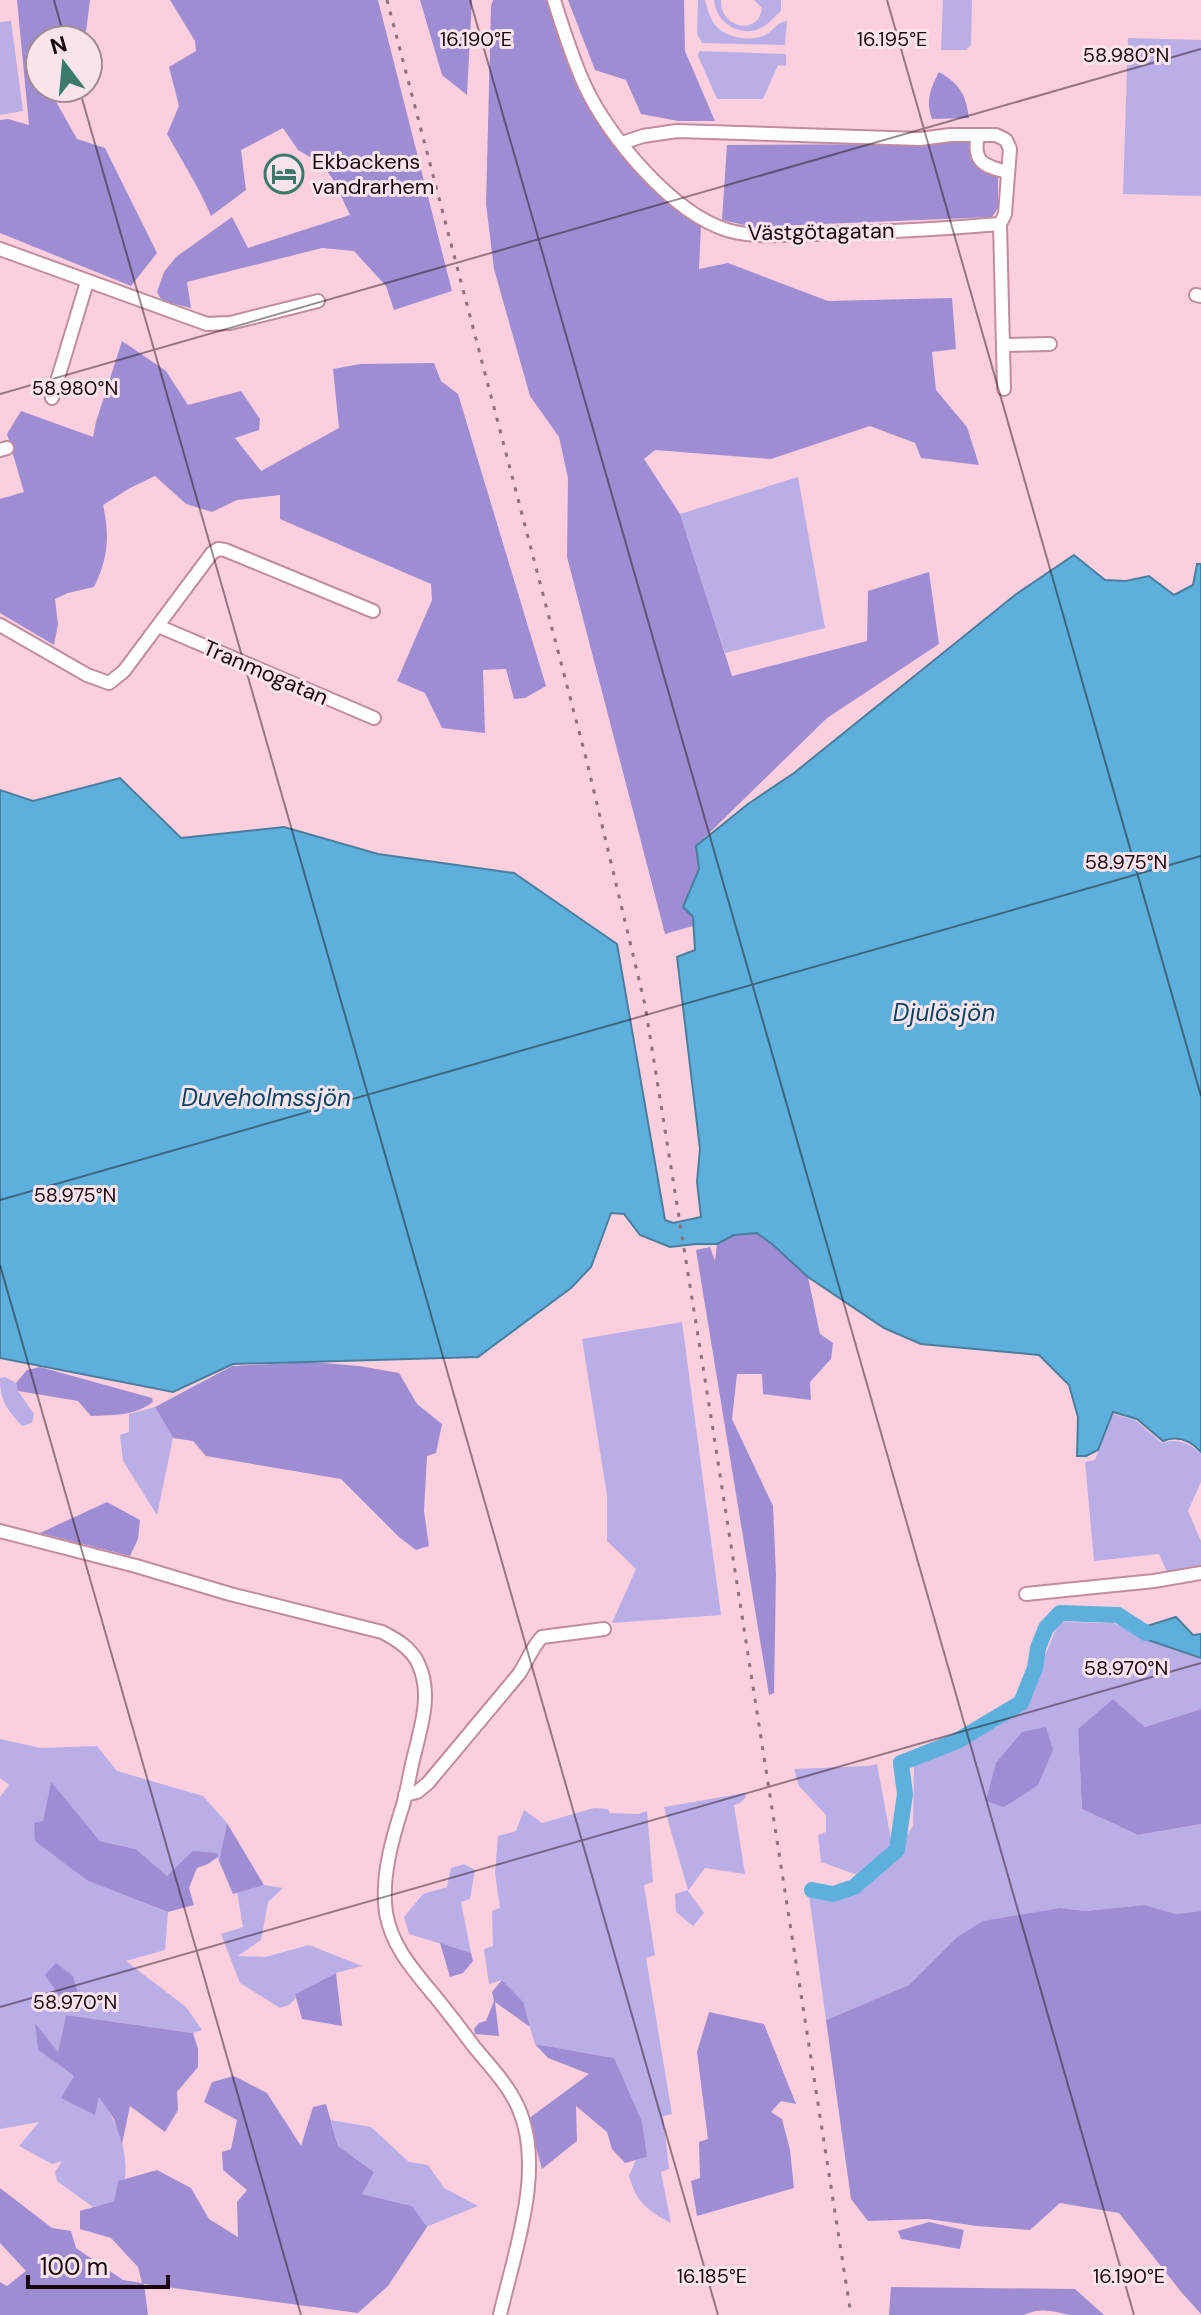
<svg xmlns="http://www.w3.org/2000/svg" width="1201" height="2315" viewBox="0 0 1201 2315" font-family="'DM Sans',sans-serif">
	<rect width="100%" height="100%" fill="#fccfdf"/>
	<path fill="#baaee7" d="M698 0H705C707 7 710 19 715 25 725 38 751 42 765 35 774 31 776 22 787 21L785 45 702 43 697 34Z
		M714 0H721C720 29 759 36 762 8L754 0H781V11C775 16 769 24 761 28 740 38 716 23 714 0Z
		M943 0H972L971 45 966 50H941Z
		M11 21 23 111 0 115V22Z
		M1128 38 1201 40V196L1123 194Z
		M699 51 786 54V66L778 65 763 99H717L698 56Z
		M798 477 825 628 725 653 680 514Z
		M682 1322 721 1615 612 1623 636 1569 607 1541V1495L582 1339Z
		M5 1377 16 1383 18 1391 34 1414 32 1423 22 1426C7 1409 0 1402 0 1378Z
		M155 1407 173 1438 157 1515 123 1461 120 1435 129 1432V1414Z
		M1113 1414 1135 1420 1162 1443C1177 1438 1190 1443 1201 1454V1482L1188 1511 1201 1541V1567L1168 1574 1159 1554 1094 1561 1085 1462 1095 1460Z
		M1059 1622 1114 1623 1148 1640 1201 1658V1709L1145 1727 1113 1699 1078 1730 1082 1809 1138 1835 1201 1824V1911L1176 1914 1145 1905 1086 1911 1060 1908 957 1937 909 1985 826 2020 809 1895H843L865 1882 894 1855 913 1826 914 1765 997 1727 1023 1708Z
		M0 1739 41 1748 97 1746 117 1771 203 1796 227 1823 219 1861 216 1853 167 1876 136 1849 100 1841 51 1783 43 1821 88 1881 168 1912 165 1950 126 1961 186 2007 202 2030 193 2033 66 2015 58 2053 36 2025 38 2050 74 2076 95 2115 99 2096C117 2122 128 2147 125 2180L118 2182 114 2201 93 2207 57 2181 55 2172 62 2161 52 2164 19 2146 39 2122 0 2129V1797L9 1785 0 1778Z
		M877 1764 893 1850 863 1877 821 1862 818 1835 826 1832V1815L799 1786 794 1769 868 1766Z
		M745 1793 746 1797 740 1803 734 1805 745 1874 705 1868 688 1891 704 1913 693 1926 676 1912 675 1894 688 1890 664 1807Z
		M594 1808 608 1809 610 1813 638 1814 647 1811 653 1882 644 1885 655 1955 646 1958 672 2114 663 2116 669 2169 661 2172 671 2223C648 2211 636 2202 629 2176L636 2160 647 2157 614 2058 535 2044 522 2002 502 1980 489 1984 484 1949 493 1946 492 1911 500 1908 495 1873 498 1836 516 1831 524 1810 542 1823Z
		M464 1864 475 1870 470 1899 461 1902 471 1953 409 1934 404 1917 423 1894 447 1887 451 1868Z
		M264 1885 283 1888 268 1902 261 1940 238 1956 265 1957 309 1945 362 1966 336 1973 295 1994 296 1998 289 2005 280 2008 240 1983 221 1934 243 1927 237 1892Z
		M331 2120 371 2127 409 2162 428 2165 444 2188 478 2206 426 2227 412 2206 361 2194 374 2172 338 2146Z"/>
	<path fill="#9e8dd3" d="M17 0H90L85 40H40V88H63L54 98 77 139 105 148 157 253 131 286 0 233V120L8 119 29 125Z
		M170 0H378L452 291 394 310 386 286 354 251 322 248 187 282 191 308 162 301 157 292 164 272 176 257 232 217 248 248 350 215 334 181 322 164 298 150 283 128 241 150 246 190 211 216C199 187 182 161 167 134L179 106 169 67 196 51 195 41Z
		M420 0H472L467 95 442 75Z
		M493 0H550L561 44 590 110 649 185 701 226 699 269 728 263 828 301 952 298 956 349 932 352 936 390 967 427 979 465 921 458 915 443 870 426 771 459 655 450 644 459 680 514 732 676 867 641 868 591 929 572 939 644 827 718 696 846 699 869 683 907 693 917V926L665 934 567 557 568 478 559 437 530 396 494 269 486 204 491 6Z
		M568 0H684L685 51 715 121H678L641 114 626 80 595 70Z
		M939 72C960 84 966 95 969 118L932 119C925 101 931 87 939 72Z
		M971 139C968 164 977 167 998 175V208L992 217 753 227 722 220 727 145 921 144Z
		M122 341 166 371 188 405 241 391 260 419 259 430 235 438 261 471 339 428 333 369 360 364 434 363 441 381 458 394 546 686 525 698 514 699 506 669 483 670 485 733 442 728 425 693 397 681 432 600 431 584 280 519V495L237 500 212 512 186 504 155 476 130 488 103 505C110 536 108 559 94 587L68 593 55 599 58 624 54 645 0 613V499L24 492 7 434 21 411 93 437 96 422Z
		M757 1233 772 1244 808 1277 820 1334 833 1343 831 1359 810 1382 811 1400 763 1394 762 1374H737L732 1419 773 1506 776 1575 774 1693 769 1695 696 1250 710 1247 715 1261 717 1244 734 1235Z
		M311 1362 359 1366 399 1373 417 1404 442 1424 436 1453 427 1456 424 1511 429 1546 416 1550 399 1537 341 1479 206 1456 193 1441 173 1438 155 1407 232 1366Z
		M40 1367 152 1398 153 1402C134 1416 114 1415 91 1416L78 1401 18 1391 16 1383 27 1370Z
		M107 1502 140 1520 138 1539 130 1556 40 1533Z
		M1113 1699 1145 1727 1201 1709V1824L1138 1835 1082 1809 1078 1729Z
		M1046 1727 1053 1750 1038 1785 1004 1807 986 1801 996 1763 1022 1732Z
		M51 1782 100 1841 136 1849 167 1876 193 1851 217 1853 218 1857 208 1864 197 1868 189 1888 194 1905 168 1912 88 1881 35 1841 34 1823 43 1821Z
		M227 1823 264 1885 233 1894 219 1861Z
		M1145 1905 1176 1914 1201 1911V2314L1182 2293 1119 2213 1060 2203 1030 2230 977 2226 928 2219 868 2221 851 2199 826 2020 909 1985 957 1937 983 1921 1060 1908 1086 1911Z
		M440 1943 471 1953 473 1961 463 1973 450 1977Z
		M56 1963 73 1976 78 1993 61 1998 45 1975Z
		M336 1973 342 2026 302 2019 295 1994Z
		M502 1980 523 2002 530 2027 495 2002 499 2036 475 2034 474 2029 479 2023 486 2021 494 2001 492 1992Z
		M709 2012 764 2024 796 2104 781 2101 771 2112 782 2119 790 2150 794 2188 697 2216 691 2181 700 2178 699 2142 708 2139 697 2052Z
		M66 2015 193 2033 198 2049V2067L177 2092 178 2110 165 2132 130 2106 122 2144 114 2119 99 2097 95 2115 61 2098 74 2076 38 2050 35 2023 58 2052Z
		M535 2044 614 2058 642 2122 647 2157 625 2163 612 2149 607 2132 576 2106 577 2141 542 2169 528 2119 589 2074 548 2058Z
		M234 2076 267 2093 301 2146 313 2107 326 2104 338 2146 374 2172 362 2194 412 2206 427 2227 388 2286 358 2313 144 2284 148 2315H0V2282L7 2286 26 2271 0 2243V2188L52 2228 71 2231 76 2248 123 2280 142 2283 138 2267 111 2238 80 2229V2211L114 2201 118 2181 157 2170 191 2188 209 2219 238 2237 237 2202 247 2190 223 2170 222 2152 231 2149 237 2120 204 2102 212 2082Z
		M929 2222 964 2230 960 2249 901 2239 898 2231Z
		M891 2287 1075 2289 1104 2315C1094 2315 1080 2315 1070 2315 1054 2311 1040 2307 1024 2315H889Z"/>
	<path fill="#5eb0dc" stroke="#4a7e9f" stroke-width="2" d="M1074 555 1105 580 1126 581 1149 576 1174 595 1193 585 1197 564H1201V1452C1190 1440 1178 1435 1163 1441L1137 1419 1113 1412 1098 1450 1086 1456H1077L1078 1417 1069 1385 1039 1355 921 1344 884 1328 808 1277 772 1244 757 1233 734 1235 717 1244H696L670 1247 640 1235 624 1214 611 1213 591 1267 571 1288 478 1357 233 1364 173 1392 0 1358V790L33 801 120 778 181 838 284 827 378 854 514 873 617 944 665 1220 673 1223 701 1217 697 1182 700 1149 677 957 695 950 693 917 683 907 699 869 696 846 748 804 794 773 1015 595Z
		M1176 1617 1193 1635 1201 1634V1658L1148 1640 1147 1626Z"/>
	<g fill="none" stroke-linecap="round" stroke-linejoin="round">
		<path stroke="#5eb0dc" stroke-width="16" d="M812 1890 833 1894 854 1887 897 1850 905 1794 901 1763 957 1741 1021 1703 1035 1668 1038 1648 1046 1628 1060 1613 1118 1615 1146 1633"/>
		<defs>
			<path id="minor" d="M554 0C563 29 572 58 585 86 608 136 672 213 727 230 754 238 784 235 812 234 874 233 938 229 1000 224L1005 214 1010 149 1006 140 996 135H950L920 139 677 131 643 136 622 143
				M978 136C972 162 984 166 1007 172
				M1000 224 1004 389
				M0 249 207 324 230 323 318 301
				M1196 295 1201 296
				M1003 345 1050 344
				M52 398 87 282
				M0 450 7 448
				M0 625 87 675 109 683 124 671 212 553 218 549 225 550 373 611
				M158 626 374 718
				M0 1531 136 1566 230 1594 382 1632C396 1639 411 1648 418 1663 432 1692 422 1723 415 1752 410 1770 408 1788 403 1805 392 1839 381 1877 386 1913 392 1948 416 1973 438 2000 451 2016 463 2032 475 2048 491 2067 508 2085 518 2107 546 2168 514 2253 500 2315
				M1026 1594 1154 1581 1201 1573
				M405 1795 417 1792 428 1783 519 1674C527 1662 532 1647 542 1637L604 1629"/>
		</defs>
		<use href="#minor" stroke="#c18ca0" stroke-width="16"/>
		<use href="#minor" stroke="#fff" stroke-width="12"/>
		<path stroke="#90707c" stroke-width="3" stroke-dasharray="4 8" stroke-linecap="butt" d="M387 0 586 758 645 1005 711 1417 851 2315"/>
	</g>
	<path fill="none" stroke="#1a0810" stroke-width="2" stroke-opacity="0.45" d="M54 0 65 40M470 0 1134 2315M887 0 1201 1096M79 88 718 2315M0 394 1201 49M0 1200 1201 856M0 1265 301 2315M0 2007 1201 1663"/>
	<defs>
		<symbol id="hotel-ring" viewBox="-11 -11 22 22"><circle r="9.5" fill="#fbe3eb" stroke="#397a69" stroke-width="1.5"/><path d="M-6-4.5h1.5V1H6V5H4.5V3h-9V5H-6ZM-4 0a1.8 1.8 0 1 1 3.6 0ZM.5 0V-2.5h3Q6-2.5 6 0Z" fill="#397a69"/></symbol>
	</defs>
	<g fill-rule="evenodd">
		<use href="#hotel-ring" x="262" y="152" width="44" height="44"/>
	</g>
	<g text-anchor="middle" stroke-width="6" stroke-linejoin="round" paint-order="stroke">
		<g font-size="22" fill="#1a0810" stroke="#fbe3eb" text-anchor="start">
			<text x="312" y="169">Ekbackens<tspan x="312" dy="25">vandrarhem</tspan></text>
		</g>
		<g font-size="22" fill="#1a0810" stroke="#fbe3eb">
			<text transform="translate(821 231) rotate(-1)" y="8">Västgötagatan</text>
			<text transform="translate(266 672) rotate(23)" y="8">Tranmogatan</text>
		</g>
		<g font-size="24" font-style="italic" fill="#004663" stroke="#fbe3eb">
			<text x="944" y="1021">Djulösjön</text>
			<text x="266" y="1106">Duveholmssjön</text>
		</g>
	</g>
	<g font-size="20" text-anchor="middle" fill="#1a0810" stroke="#fbe3eb" stroke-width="6" stroke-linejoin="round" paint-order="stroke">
		<text x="476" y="46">16.190°E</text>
		<text x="892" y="46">16.195°E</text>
		<text x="1126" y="62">58.980°N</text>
		<text x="75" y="395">58.980°N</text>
		<text x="1126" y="869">58.975°N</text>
		<text x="75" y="1202">58.975°N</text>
		<text x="1126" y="1675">58.970°N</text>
		<text x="75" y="2009">58.970°N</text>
		<text x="712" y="2283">16.185°E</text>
		<text x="1129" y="2283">16.190°E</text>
	</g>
	<g transform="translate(64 64) rotate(344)"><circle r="38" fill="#fbe3eb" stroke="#a18b93" stroke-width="2"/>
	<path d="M0-6L14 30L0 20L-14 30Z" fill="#397a69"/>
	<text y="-12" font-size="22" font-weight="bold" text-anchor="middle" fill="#1a0810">N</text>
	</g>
	<path d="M28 2275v12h140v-12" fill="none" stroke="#1a0810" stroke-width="4"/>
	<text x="40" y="2275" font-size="24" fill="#1a0810" stroke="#fbe3eb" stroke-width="6" paint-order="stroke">100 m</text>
</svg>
